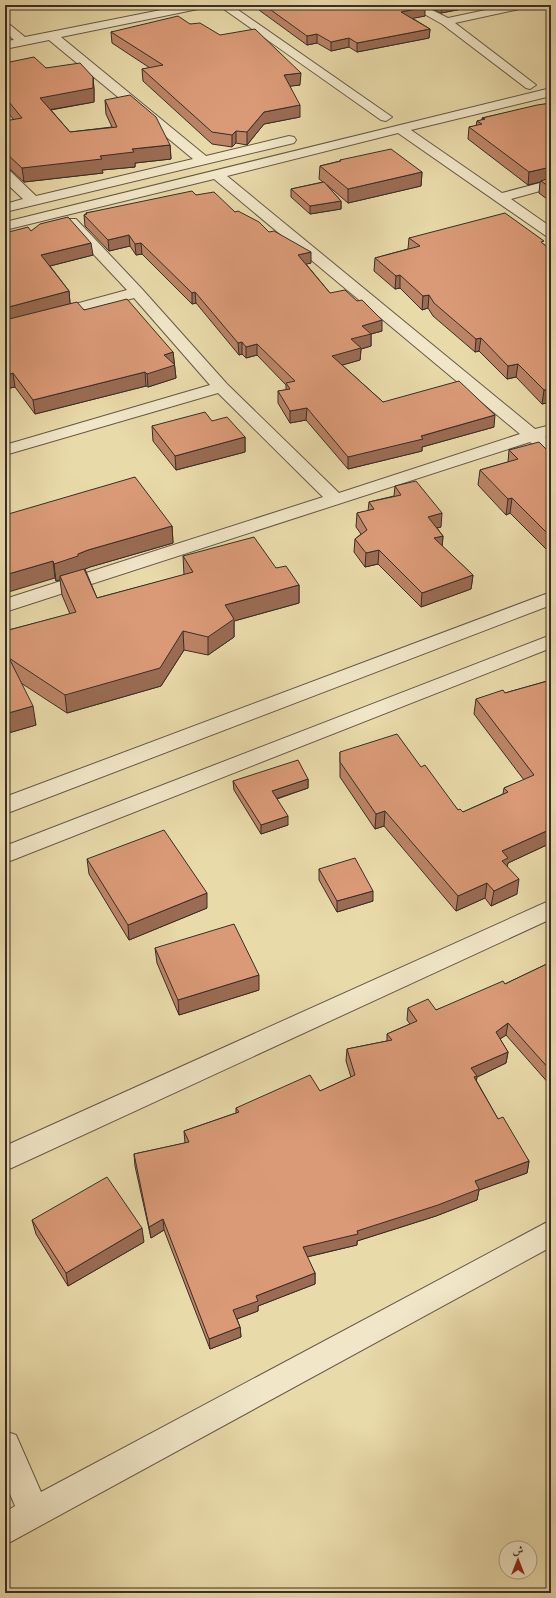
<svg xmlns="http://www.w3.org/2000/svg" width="556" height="1598" viewBox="0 0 556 1598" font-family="Alegreya,Amiri,serif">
	<rect width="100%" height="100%" fill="#e9daaa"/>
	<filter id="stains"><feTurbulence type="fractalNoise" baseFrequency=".005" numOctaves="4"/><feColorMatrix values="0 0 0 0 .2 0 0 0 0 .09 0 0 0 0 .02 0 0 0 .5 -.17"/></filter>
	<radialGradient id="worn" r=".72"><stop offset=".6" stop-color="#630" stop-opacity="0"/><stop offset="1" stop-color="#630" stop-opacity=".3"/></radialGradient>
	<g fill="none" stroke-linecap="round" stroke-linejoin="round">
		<defs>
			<path id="minor" d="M186 5H209L203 8 61 37 206 156 289 136 294 137 296 140 294 143 5 212V204L23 199 5 182V170L10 171 36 196 193 159 49 40 5 49V41L14 40 5 32V23L9 24 25 37Z
				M218 5H231L392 117 386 121 381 120Z
				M408 5H422L448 18 509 5H530L524 8 455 23 536 85 530 89 526 88 442 24Z
				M551 88V96L411 130 502 193 551 180V188L511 199 551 227V237L546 236 398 133 227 176 535 429 551 425V436L545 437 551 442V456L545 455 530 442 5 612V599L323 497 218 393 5 455V445L210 385 134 298 5 333V323L127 290 66 225 64 222 66 219H76L142 289 227 384 339 493 520 434 214 179 5 230V222Z
				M551 592V605L5 814V797Z
				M551 635V648L5 863V846Z
				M551 900V919L5 1171V1146Z
				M551 1220V1247L5 1545V1512L15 1506 5 1482V1431L16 1435 41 1492Z"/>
		</defs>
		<use href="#minor" stroke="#665848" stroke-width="2"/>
		<use href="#minor" fill="#f1e7c8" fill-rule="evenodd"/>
	</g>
	<path fill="#bb8466" stroke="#3a2d27" d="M259 5H421L425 16 412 18 430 29 429 38 357 52 349 47 331 51 317 43 307 45 259 10Z
		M425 5H483L441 13Z
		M190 24 300 85 290 86 300 117 264 124 247 145 236 143 232 147 212 144 143 81 142 69 150 68 112 43 111 32Z
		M5 63 46 68 93 77 94 90V102L51 110 70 132 112 127 106 114 105 100 170 145 171 159 135 163V167L102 170 103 173 24 182 10 169 5 163V121L14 120 5 109Z
		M551 103V202L539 193 540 182 528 185 468 139 469 127 476 126 477 121 482 120V118Z
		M340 160 422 172 421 186 348 203 326 184 341 201V209L310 214 291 197V189L323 182 319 179 320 166 340 161Z
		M196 195 235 212 269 232 311 263 306 264 330 293 382 331 371 334V346L361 349 360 360 342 365 383 402 494 427 422 447V451L348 469 306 420 290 423 278 403V391L286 390V385L257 355 246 358 242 354 239 355 196 303 192 304 142 254 136 255 130 246 109 251 85 226 84 215 86 214V213Z
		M31 231 93 255 50 266 69 291 70 303 173 352 176 378 148 387 146 386 35 414 15 387 5 389V233Z
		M409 238 543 244 551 250V402L542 404 516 377 507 379 479 351 475 352 433 316 428 308 422 310 400 288 395 289 374 271 375 258 408 249Z
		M212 421 245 437V452L176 470 153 441 152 426Z
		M509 450 551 454V554L510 513 506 515 478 485 480 470 508 462Z
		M395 486 441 527 437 528 443 536 442 546 473 575 471 589 421 607 378 564 365 567 354 552 355 539 361 534 356 527 357 513 368 511 369 502 394 496Z
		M5 515 172 526 173 543 90 567 85 569 97 598 184 575 183 556 276 568 299 585V603L234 621V637L208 655 184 650 161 686 67 713 21 683 36 725 5 734V631L70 614 62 595 60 580 56 581 55 578Z
		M551 680V843L508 863 507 866 517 894 491 906 485 898 456 911 384 826 375 829 340 777V752L421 767 458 810 463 812 503 794 504 788 524 780 474 714 476 699 505 693Z
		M308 779V788L277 799 288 825 261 834 234 790 233 781Z
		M87 859 207 908 129 940 89 874Z
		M319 869 373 901 337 912 319 880Z
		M155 948 259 990 179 1015 157 963Z
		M551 962V1086L506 1035 500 1039 508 1052 506 1063 477 1077 476 1080 498 1119 529 1161 527 1173 479 1190 477 1200 436 1216 357 1241V1245L307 1257 315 1273V1284L258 1306V1311L237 1319 240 1327 241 1337 210 1349 164 1230 151 1238 135 1166 134 1154 185 1143 184 1131 236 1113V1108L320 1091 351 1077 346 1061 347 1049 387 1041V1034L410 1024 407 1020 408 1008 436 1010 505 984Z
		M32 1220 144 1242 68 1286 36 1234Z"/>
	<path fill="#996c53" stroke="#3a2d27" d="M442 5H483L441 13Z
		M425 7V16L400 21 401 12Z
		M430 29 429 38 357 52V43Z
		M317 34V43L307 45V36Z
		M349 38V47L331 51V42Z
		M301 73 300 85 284 87V75Z
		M93 77 94 90V102L42 111 40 98Z
		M300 105V117L264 124 247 145V132L264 112Z
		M236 131V143L232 147V135Z
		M170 145 171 159 135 163V167L102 170 103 173 24 182 22 168 100 156 132 149Z
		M551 167V179L541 181 540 182 528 185 529 172Z
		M422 172 421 186 348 203V189Z
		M341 201V209L310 214V206Z
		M129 235 130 246 109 251 108 240Z
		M91 243 93 255 42 268 41 255Z
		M141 243 142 254 136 255 135 244Z
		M311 252V263L298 266V255Z
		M400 275V288L395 289 396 276Z
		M69 291 70 304 5 321V308Z
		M195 292 196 303 192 304V293Z
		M429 295 428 308 422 310 423 296Z
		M382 320V331L371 334V346L361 349 360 360 332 368V356L362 326Z
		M481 338 479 351 475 352 476 339Z
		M242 342V354L239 355 238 343Z
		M257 344V355L246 358V347Z
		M173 352 176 378 148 387 147 374 164 355Z
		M518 364 516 377 507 379 508 366Z
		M145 372 146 386 35 414 33 400Z
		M13 373 15 387 5 389V376Z
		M551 389V402L542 404 544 390Z
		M307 408 306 420 290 423V411Z
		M495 415 494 427 422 447V451L348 469V457Z
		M245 437V452L176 470 175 456Z
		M512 498 510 513 506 515 508 499Z
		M442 513 441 527 427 530 428 517Z
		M172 526 173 543 90 567 80 571 60 576V580L56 581 54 564 88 550Z
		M443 536 442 549 434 538Z
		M379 550 378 564 365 567 366 553Z
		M53 561 55 578 5 593V575Z
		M473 575 471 589 421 607 422 593Z
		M299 585V603L234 621V637L208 655V637L225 605Z
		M183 631 184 650 161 686 67 713 65 695Z
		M33 706 36 725 5 734V714Z
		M308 779V788L272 800V791Z
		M385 811 384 826 375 829 376 814Z
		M288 816V825L261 834V825Z
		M551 829V843L508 863 506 873 500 876 502 851Z
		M519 879 517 894 491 906 494 891Z
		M487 883 485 898 456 911 458 896Z
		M373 891V901L337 912V901Z
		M207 893V908L129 940 128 925Z
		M259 975V990L179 1015 178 1000Z
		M508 1023 506 1035 494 1043 496 1032Z
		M508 1052 506 1063 477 1077 475 1088 471 1068Z
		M529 1161 527 1173 479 1190 477 1200 436 1216 357 1241V1245L302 1258 303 1247 357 1231 475 1181Z
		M163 1219 164 1230 151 1238 149 1227Z
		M142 1228 144 1242 68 1286 66 1273Z
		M315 1273V1284L258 1306V1311L234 1320 233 1310 256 1296Z
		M240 1327 241 1337 210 1349 209 1339Z"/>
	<path fill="#da9a77" stroke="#3a2d27" d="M264 5H421L425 7 401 12 430 29 357 43 349 38 331 42 317 34 307 36Z
		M178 16 190 24 200 23 220 35 255 29 301 73 284 75 300 105 264 112 247 132 236 131 232 135 212 132 142 69 163 65 111 32Z
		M34 57 46 68 80 63 93 77V88L40 98 70 132 117 127 105 100 130 95 156 117 170 145 132 149 134 152 100 156 102 159 22 168 8 155 5 151V121L22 118 5 97V63Z
		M551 103V167L529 172 469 127 482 124 477 121 485 119 482 118 537 105Z
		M391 149 422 172 348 189 320 166 341 161 340 160Z
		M551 177V188L541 181Z
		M324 182 341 201 310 206 291 189Z
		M192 191 196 195 214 192 235 212 238 211 259 222 269 232 274 231 311 252 298 255 330 293 345 290 357 301 362 300 382 320 362 326 371 334 351 339 361 348 332 356 383 402 459 381 495 415 421 436 423 439 348 457 307 408 290 411 278 391 290 389 286 383 295 381 257 344 246 347 242 342 238 343 195 292 192 293 141 243 135 244 129 235 108 240 84 215 87 214 86 213Z
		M505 213 544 241 541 242 551 250V389L544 390 518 364 508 366 481 338 476 339 434 303 429 295 423 296 400 275 396 276 375 258 420 246 409 238Z
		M68 217 91 243 41 255 69 291 5 308V233L28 227 31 231 40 224Z
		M127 299 173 352 164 355 175 365 147 374 145 372 33 400 13 373 5 376V320L77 302 84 310Z
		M205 412 212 421 227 417 245 437 175 456 152 426Z
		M539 442 551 454V537L512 498 508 499 480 470 518 459 509 450Z
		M135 477 172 526 88 550 78 554V556L54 564 53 561 5 575V515Z
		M416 481 442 513 428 517 443 536 434 538 473 575 422 593 379 550 366 553 355 539 367 530 357 513 374 509 369 502 401 495 395 486Z
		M254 537 276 568 286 566 299 585 225 605 234 619 208 637 183 631 160 668 65 695 9 658 33 706 5 714V631L76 612 60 576 84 569 97 598 193 572 183 556Z
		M551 680V829L502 851 508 858 502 861 519 879 494 891 487 883 458 896 385 811 376 814 340 762V752L397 734 421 767 425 765 458 810 460 809 463 812 508 792 504 788 534 775 476 699 503 690 505 693Z
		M298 760 308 779 272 791 288 816 261 825 233 781Z
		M164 830 207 893 128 925 87 859Z
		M355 858 373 891 337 901 319 869Z
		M234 924 259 975 178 1000 155 948Z
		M551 962V1071L508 1023 496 1032 508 1052 471 1068 477 1076 474 1077 498 1119 503 1117 529 1161 475 1181 479 1189 438 1205 357 1231 358 1234 303 1247 315 1273 256 1296 258 1301 233 1310 240 1327 209 1339 163 1219 149 1227 134 1154 189 1142 184 1131 239 1112 236 1108 310 1075 320 1091 355 1075 347 1049 392 1040 387 1034 417 1021 408 1008 428 999 436 1010 503 981 505 984Z
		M107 1177 142 1228 66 1273 32 1220Z"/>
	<rect width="556" height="1598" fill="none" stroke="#e9daaa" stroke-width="20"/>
	<rect x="6" y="6" width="544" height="1586" fill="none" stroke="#3a2d27" stroke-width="2"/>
	<rect x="10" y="10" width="536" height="1578" fill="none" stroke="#3a2d27"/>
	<g transform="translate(518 1560)"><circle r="19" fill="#f1e7c8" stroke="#a89d88"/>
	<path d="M0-3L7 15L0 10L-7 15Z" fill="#8f2418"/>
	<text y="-6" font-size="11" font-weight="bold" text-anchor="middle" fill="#3a2d27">ش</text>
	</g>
	<rect width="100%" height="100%" filter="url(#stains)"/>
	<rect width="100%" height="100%" fill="url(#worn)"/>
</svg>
